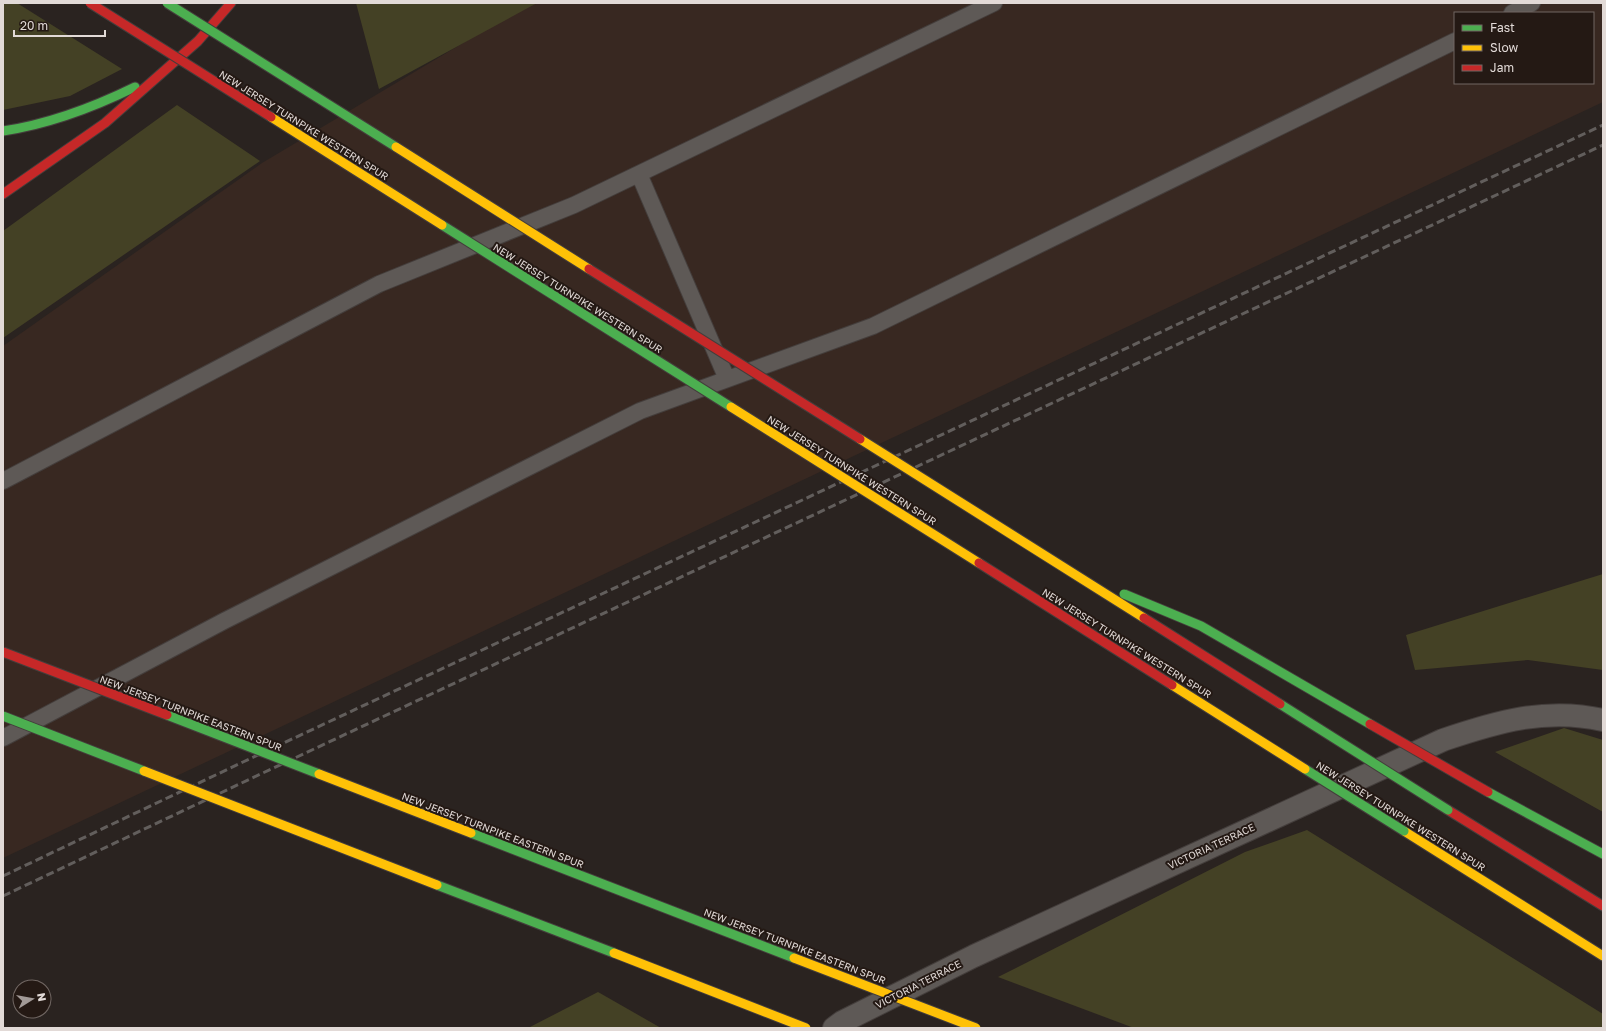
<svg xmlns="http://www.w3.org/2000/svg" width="1606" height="1031" viewBox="0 0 1606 1031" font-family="'Golos Text',sans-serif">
	<rect width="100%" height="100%" fill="#2a2320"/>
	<path fill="#382821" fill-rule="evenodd" d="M530 3H1603V102L3 858V346L262 163ZM1455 13H1593V83H1455Z"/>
	<path fill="#444125" d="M3 3H17L122 69 70 96 3 110Z
		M356 3H537L379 89Z
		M177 105 260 161 3 338V231Z
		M1603 574V670L1528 660 1415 670 1406 635Z
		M1564 728 1603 740V812L1495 752Z
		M1307 830 1603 1014V1028H1134L998 977 1245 852Z
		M598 992 661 1028H528Z"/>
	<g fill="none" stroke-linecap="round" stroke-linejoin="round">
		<defs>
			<path id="lane" d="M1512 13 1532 3
				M639 174 727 379
				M3 481 379 284 574 205 994 3
				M3 738 224 621 640 411 873 326 1455 41"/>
			<path id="street" d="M834 1028 842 1022 974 956 1443 740C1496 722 1546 707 1603 720"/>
			<path id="fast" d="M3 131C50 124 92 108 135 87
				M1488 792 1603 854"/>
			<path id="slow" d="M1404 831 1603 956"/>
			<path id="jam" d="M3 194 105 123 198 41 231 3
				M1448 810 1603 906"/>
		</defs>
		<use href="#lane" stroke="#443e3c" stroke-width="18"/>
		<use href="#street" stroke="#443e3c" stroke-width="24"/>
		<use href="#fast" stroke="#443e3c" stroke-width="11"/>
		<use href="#slow" stroke="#443e3c" stroke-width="11"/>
		<use href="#jam" stroke="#443e3c" stroke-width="11"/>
		<use href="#lane" stroke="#5e5956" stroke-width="16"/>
		<use href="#street" stroke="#5e5956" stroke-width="22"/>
		<use href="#fast" stroke="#4caf50" stroke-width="9"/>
		<use href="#slow" stroke="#ffc107" stroke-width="9"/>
		<use href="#jam" stroke="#c62828" stroke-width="9"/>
		<path stroke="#625e5c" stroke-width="3" stroke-dasharray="8 4" stroke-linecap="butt" d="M3 876 243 762 1603 125
			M3 896 250 779 1603 145"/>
		<defs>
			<path id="fast-bridge" d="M167 3 396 147
				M442 225 731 407
				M1124 594 1201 626 1370 724
				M1280 704 1448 810
				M167 715 319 774
				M3 716 144 771
				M1305 769 1404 831
				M471 833 794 958
				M437 885 614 953"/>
			<path id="slow-bridge" d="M271 117 442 225
				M396 147 589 269
				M731 407 979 563
				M860 439 1144 618
				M1172 685 1305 769
				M144 771 437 885
				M319 774 471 833
				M614 953 806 1028
				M794 958 976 1028"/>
			<path id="jam-bridge" d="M90 3 271 117
				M589 269 860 439
				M979 563 1172 685
				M1144 618 1280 704
				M3 652 167 715
				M1370 724 1488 792"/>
		</defs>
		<use href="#fast-bridge" stroke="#443e3c" stroke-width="11" stroke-linecap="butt"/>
		<use href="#slow-bridge" stroke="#443e3c" stroke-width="11" stroke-linecap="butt"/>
		<use href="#jam-bridge" stroke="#443e3c" stroke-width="11" stroke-linecap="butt"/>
		<use href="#fast-bridge" stroke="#4caf50" stroke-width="9"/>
		<use href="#slow-bridge" stroke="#ffc107" stroke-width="9"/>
		<use href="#jam-bridge" stroke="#c62828" stroke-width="9"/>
	</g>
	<g text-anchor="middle" stroke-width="4" stroke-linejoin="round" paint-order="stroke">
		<g font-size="10" fill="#e2dad7" stroke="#241914">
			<text transform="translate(304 125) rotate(32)" y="4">NEW JERSEY TURNPIKE WESTERN SPUR</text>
			<text transform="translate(578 298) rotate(32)" y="4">NEW JERSEY TURNPIKE WESTERN SPUR</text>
			<text transform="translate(852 470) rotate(32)" y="4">NEW JERSEY TURNPIKE WESTERN SPUR</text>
			<text transform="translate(1127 643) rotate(32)" y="4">NEW JERSEY TURNPIKE WESTERN SPUR</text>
			<text transform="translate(191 713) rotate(21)" y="4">NEW JERSEY TURNPIKE EASTERN SPUR</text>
			<text transform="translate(1401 816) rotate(32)" y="4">NEW JERSEY TURNPIKE WESTERN SPUR</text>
			<text transform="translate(493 830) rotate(21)" y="4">NEW JERSEY TURNPIKE EASTERN SPUR</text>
			<text transform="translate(1211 846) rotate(-25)" y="4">VICTORIA TERRACE</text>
			<text transform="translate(795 946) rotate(21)" y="4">NEW JERSEY TURNPIKE EASTERN SPUR</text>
			<text transform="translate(918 984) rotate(-27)" y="4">VICTORIA TERRACE</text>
		</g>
	</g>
	<rect width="1606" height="1031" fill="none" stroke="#e2dad7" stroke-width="8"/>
	<rect x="1454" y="12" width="140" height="72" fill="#241914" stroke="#706662"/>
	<rect x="1462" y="25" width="20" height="6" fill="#4caf50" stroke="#706662"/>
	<text x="1490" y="32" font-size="12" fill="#e2dad7">Fast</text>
	<rect x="1462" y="45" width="20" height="6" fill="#ffc107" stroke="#706662"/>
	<text x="1490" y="52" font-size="12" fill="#e2dad7">Slow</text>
	<rect x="1462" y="65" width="20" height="6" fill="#c62828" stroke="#706662"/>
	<text x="1490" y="72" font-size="12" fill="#e2dad7">Jam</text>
	<g transform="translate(32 999) rotate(79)"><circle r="19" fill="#241914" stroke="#706662"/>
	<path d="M0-3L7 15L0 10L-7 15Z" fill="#a29a97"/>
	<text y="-6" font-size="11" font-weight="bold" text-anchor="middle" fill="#e2dad7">N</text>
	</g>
	<path d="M14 30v6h91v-6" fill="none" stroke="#e2dad7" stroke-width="2"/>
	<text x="20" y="30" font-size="12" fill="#e2dad7" stroke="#241914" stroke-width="3" paint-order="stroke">20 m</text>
</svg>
